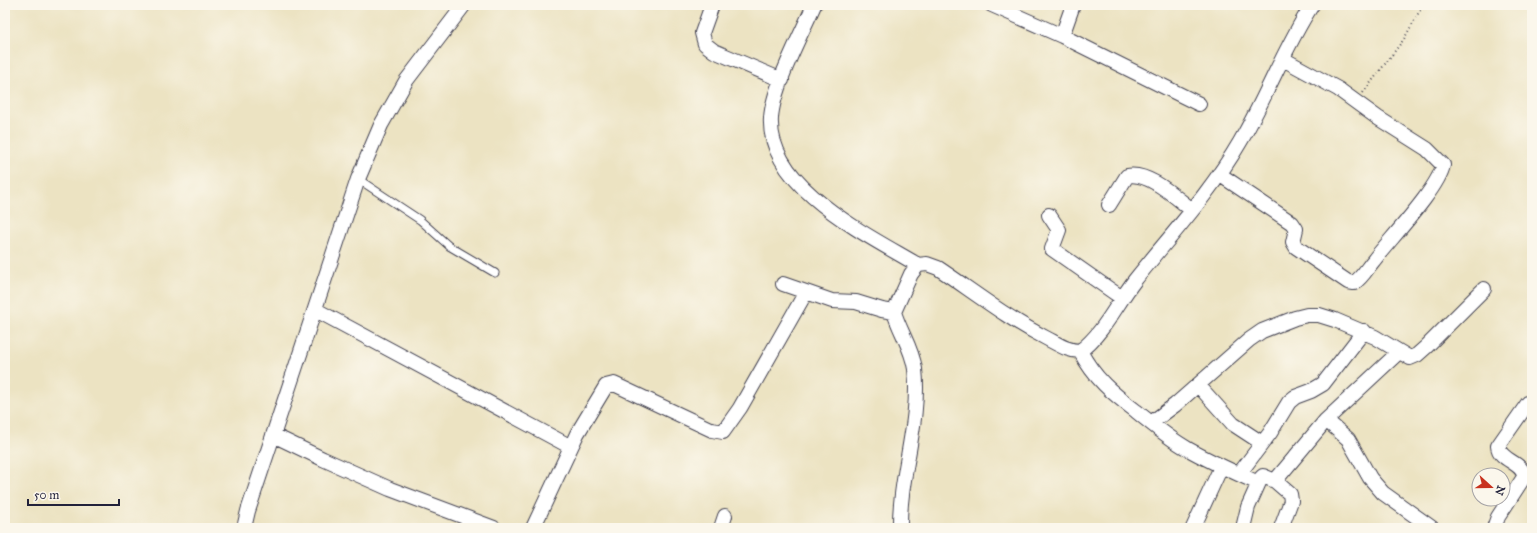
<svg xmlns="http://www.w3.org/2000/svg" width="1537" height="533" viewBox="0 0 1537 533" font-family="'IM FELL Great Primer',serif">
	<rect width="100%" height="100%" fill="#fbf7ec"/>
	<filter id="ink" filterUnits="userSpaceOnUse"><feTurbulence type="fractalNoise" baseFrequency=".025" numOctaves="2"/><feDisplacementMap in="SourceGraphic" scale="8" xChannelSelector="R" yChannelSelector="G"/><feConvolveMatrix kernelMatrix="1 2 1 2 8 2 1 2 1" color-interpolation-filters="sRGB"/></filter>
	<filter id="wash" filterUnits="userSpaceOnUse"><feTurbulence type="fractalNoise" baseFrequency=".012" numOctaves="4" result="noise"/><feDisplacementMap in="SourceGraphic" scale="16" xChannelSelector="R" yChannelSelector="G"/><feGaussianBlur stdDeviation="0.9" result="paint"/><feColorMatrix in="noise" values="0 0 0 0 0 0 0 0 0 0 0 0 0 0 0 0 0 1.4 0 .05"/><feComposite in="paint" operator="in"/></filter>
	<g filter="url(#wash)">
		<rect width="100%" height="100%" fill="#ece3c2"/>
	</g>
	<g filter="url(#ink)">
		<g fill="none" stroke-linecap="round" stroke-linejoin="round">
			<defs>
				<path id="service" d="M358 179 420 220 449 246 495 273"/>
				<path id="minor" d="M712 5 702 33 705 44 714 51 782 80
					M814 5C801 35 773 87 771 118 767 187 868 235 918 265
					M992 5 1062 36 1199 104
					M1062 36 1073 5
					M1219 174 1292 223 1296 229 1293 242 1296 247 1348 282 1354 283C1363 277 1367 268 1374 260 1390 239 1439 188 1443 165L1427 149 1378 118 1338 89 1283 59
					M1109 205 1127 176C1148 171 1175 197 1192 210
					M1049 215 1059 230 1052 249 1122 298
					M783 284 832 301 856 302 882 310 894 312
					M316 310 571 447
					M1080 351C1095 379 1111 392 1136 411 1153 425 1170 439 1188 449 1211 462 1234 472 1258 483
					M1198 385 1233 424 1262 443
					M1326 420 1348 439 1370 478 1383 493 1432 528
					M1151 423 1175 405 1249 340 1262 331 1295 318 1307 315H1319L1335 320 1375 337 1410 358 1417 355 1426 347 1484 289
					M273 435 323 459 390 489 494 528
					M1239 474 1270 433 1289 402 1295 397 1311 391 1323 384 1364 331
					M1275 481 1290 494 1291 501 1281 528
					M244 528 248 511 358 179 381 125 406 81 464 5
					M533 528 577 434 606 386 614 384 712 430 723 432 740 408 806 292
					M721 528 725 516
					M900 528C899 475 921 422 915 369 912 348 900 332 894 312L911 274 918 265 927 264 938 268C974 292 1007 318 1046 338 1058 344 1067 351 1080 351 1104 333 1117 303 1135 280 1171 235 1211 192 1240 142 1266 98 1284 48 1312 5
					M1193 528 1221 467
					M1243 528 1248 507 1261 478 1263 476 1275 481 1326 420 1399 352
					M1494 528 1498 517 1524 477C1524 462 1499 461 1498 446L1528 403"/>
			</defs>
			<use href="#service" stroke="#403f4f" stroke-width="9"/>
			<use href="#minor" stroke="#403f4f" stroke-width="16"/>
			<path stroke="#403f4f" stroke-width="2" stroke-dasharray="1 3" stroke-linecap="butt" d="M1363 93 1404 39 1423 5"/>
			<use href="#service" stroke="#fff" stroke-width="7"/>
			<use href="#minor" stroke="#fff" stroke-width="14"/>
		</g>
	</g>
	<rect width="1537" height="533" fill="none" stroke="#fbf7ec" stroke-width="20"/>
	<g transform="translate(1491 487) rotate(111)"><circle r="19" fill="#fbf7ec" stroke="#a4a2a5"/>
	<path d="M0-3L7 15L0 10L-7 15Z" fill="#c8321e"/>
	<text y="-6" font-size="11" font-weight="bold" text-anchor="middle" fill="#22223b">N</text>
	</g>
	<path d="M28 499v6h91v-6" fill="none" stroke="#22223b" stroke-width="2"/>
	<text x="34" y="499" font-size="12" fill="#22223b" stroke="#fbf7ec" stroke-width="3" paint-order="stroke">50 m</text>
</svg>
